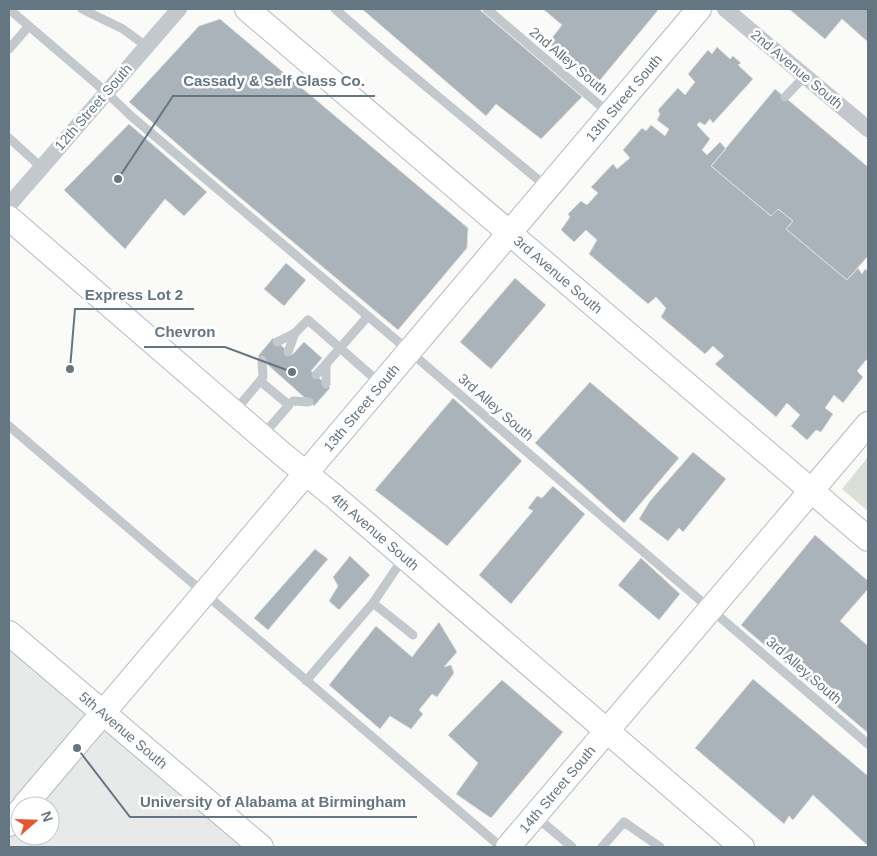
<svg xmlns="http://www.w3.org/2000/svg" width="877" height="856" viewBox="0 0 877 856" font-family="Helvetica,sans-serif">
	<rect width="100%" height="100%" fill="#fafaf8"/>
	<path fill="#e8e9e9" fill-rule="evenodd" d="M9 634 261 847H9ZM20 806H50V836H20Z"/>
	<path fill="#dadfd7" d="M868 457V511L842 489Z"/>
	<path fill="#aab3b9" stroke="#dcdcda" d="M362 9H479L582 97 541 139 496 104 486 116Z
		M543 9H659L596 85 548 43 562 25Z
		M789 9H868V42L842 19 825 39Z
		M220 19 468 228 467 248 398 330 206 169 129 102 199 26Z
		M717 47 730 59 733 56 741 63 738 65 753 79 713 123 710 119 705 125 699 122 697 125 710 139 702 150 707 155 720 142 726 149 711 166 771 216 778 209 793 221 786 229 847 280 858 268 862 274 865 269 868 271V361L866 360 857 371 863 377 843 403 834 395 825 408 833 414 821 432 816 430 807 440 791 426 800 415 787 403 776 417 715 364 724 356 713 346 705 354 661 317 666 308 656 297 648 304 589 254 597 240 586 230 574 242 561 230 570 217 568 214 581 201 587 205 598 193 591 187 613 164 617 169 630 158 623 150 642 128 646 131 651 125 665 136 669 129 657 120 660 114 658 110 678 88 685 95 695 82 688 74 708 50 712 54Z
		M775 89 868 167V256L847 280 786 229 793 221 778 209 771 216 711 166Z
		M129 124 207 192 184 216 165 199 125 249 64 190Z
		M286 263 306 280 284 306 264 289Z
		M515 278 546 305 491 369 460 342Z
		M273 338 292 355 304 342 322 358 311 371 330 388 314 406 258 356Z
		M590 382 679 458 624 523 535 443Z
		M453 398 522 461 447 546 375 490Z
		M693 452 726 479 683 532 679 528 668 541 639 519 650 501Z
		M553 486 585 514 511 604 479 575 533 511 528 508 537 496 542 498Z
		M815 535 868 581V589L840 621 868 646V733L741 625Z
		M315 549 328 559 268 630 254 618Z
		M350 556 370 575 339 610 329 601 338 586 333 577Z
		M641 558 680 594 659 620 618 585Z
		M439 622 457 652 444 667 451 665 454 673 437 697 432 694 419 710 423 714 411 729 390 716 380 729 329 685 376 626 412 657Z
		M753 679 868 776V846L813 795 793 820 789 816 784 824 695 748Z
		M502 680 563 732 491 818 456 794 478 763 448 735Z"/>
	<g fill="none" stroke-linecap="round" stroke-linejoin="round">
		<defs>
			<g id="secondary">
				<path id="s1" d="M247 9 868 539"/>
				<path id="s2" d="M9 218 281 453 335 497 742 847"/>
				<path id="s3" d="M9 633 261 847"/>
				<path id="s4" d="M24 806 699 9"/>
				<path d="M9 824 20 811"/>
				<path id="s5" d="M508 847 868 424"/>
			</g>
		</defs>
		<use href="#secondary" stroke="#b3babf" stroke-width="26"/>
		<path stroke="#c3c8cc" stroke-width="9" d="M9 9 106 92 131 116 395 339 868 744
			M82 9 123 29 146 46
			M335 9 393 59 547 187
			M487 9 610 114
			M9 49 28 27
			M785 97 805 76
			M9 138 41 167
			M368 316 340 348 381 384
			M295 333 308 320 340 348 326 364
			M277 342 295 333 288 352
			M316 375 326 364V384
			M260 381 263 377 262 360
			M293 401 309 402
			M234 412 260 381 289 405 262 436
			M9 426 501 847
			M373 603 413 635
			M306 681 373 603 404 557
			M535 816 572 847
			M602 847 624 822 660 847"/>
		<path stroke="#c3c8cc" stroke-width="16" d="M725 9 868 129
			M9 205 179 9"/>
		<use href="#secondary" stroke="#fff" stroke-width="24"/>
	</g>
	<g text-anchor="middle" stroke-width="5" stroke-linejoin="round" paint-order="stroke">
		<g font-size="14" fill="#657683" stroke="#fff">
			<text transform="translate(569 61) rotate(40)" y="5">2nd Alley South</text>
			<text transform="translate(797 69) rotate(40)" y="5">2nd Avenue South</text>
			<text dy="5" stroke="none"><textPath href="#s4" startOffset="928">13th Street South</textPath></text>
			<text transform="translate(93 107) rotate(-49)" y="5">12th Street South</text>
			<text dy="5" stroke="none"><textPath href="#s1" startOffset="409">3rd Avenue South</textPath></text>
			<text dy="5" stroke="none"><textPath href="#s4" startOffset="522">13th Street South</textPath></text>
			<text transform="translate(496 407) rotate(41)" y="5">3rd Alley South</text>
			<text dy="5" stroke="none"><textPath href="#s2" startOffset="482">4th Avenue South</textPath></text>
			<text transform="translate(804 670) rotate(41)" y="5">3rd Alley South</text>
			<text dy="5" stroke="none"><textPath href="#s3" startOffset="150">5th Avenue South</textPath></text>
			<text dy="5" stroke="none"><textPath href="#s5" startOffset="76">14th Street South</textPath></text>
		</g>
	</g>
	<path fill="none" stroke="#657683" stroke-width="2" d="M118 179L173 96H375M70 369L75 309H194M292 372L225 347H144M77 748L130 817H417"/>
	<g fill="#657683" stroke="#fff" stroke-width="2">
		<circle cx="118" cy="179" r="5"/>
		<circle cx="70" cy="369" r="5"/>
		<circle cx="292" cy="372" r="5"/>
		<circle cx="77" cy="748" r="5"/>
	</g>
	<g font-size="15" text-anchor="middle" font-weight="bold" fill="#657683" stroke="#fff" stroke-width="5" stroke-linejoin="round" paint-order="stroke">
		<text x="274" y="86">Cassady &amp; Self Glass Co.</text>
		<text x="134" y="300">Express Lot 2</text>
		<text x="185" y="337">Chevron</text>
		<text x="273" y="807">University of Alabama at Birmingham</text>
	</g>
	<rect width="877" height="856" fill="none" stroke="#657683" stroke-width="20"/>
	<g transform="translate(35 821) rotate(70)"><circle r="24" fill="#ffffff" stroke="#c1c8cd"/>
	<path d="M0-4L9 19L0 12L-9 19Z" fill="#e4572e"/>
	<text y="-8" font-size="14" font-weight="bold" text-anchor="middle" fill="#657683">N</text>
	</g>
</svg>
